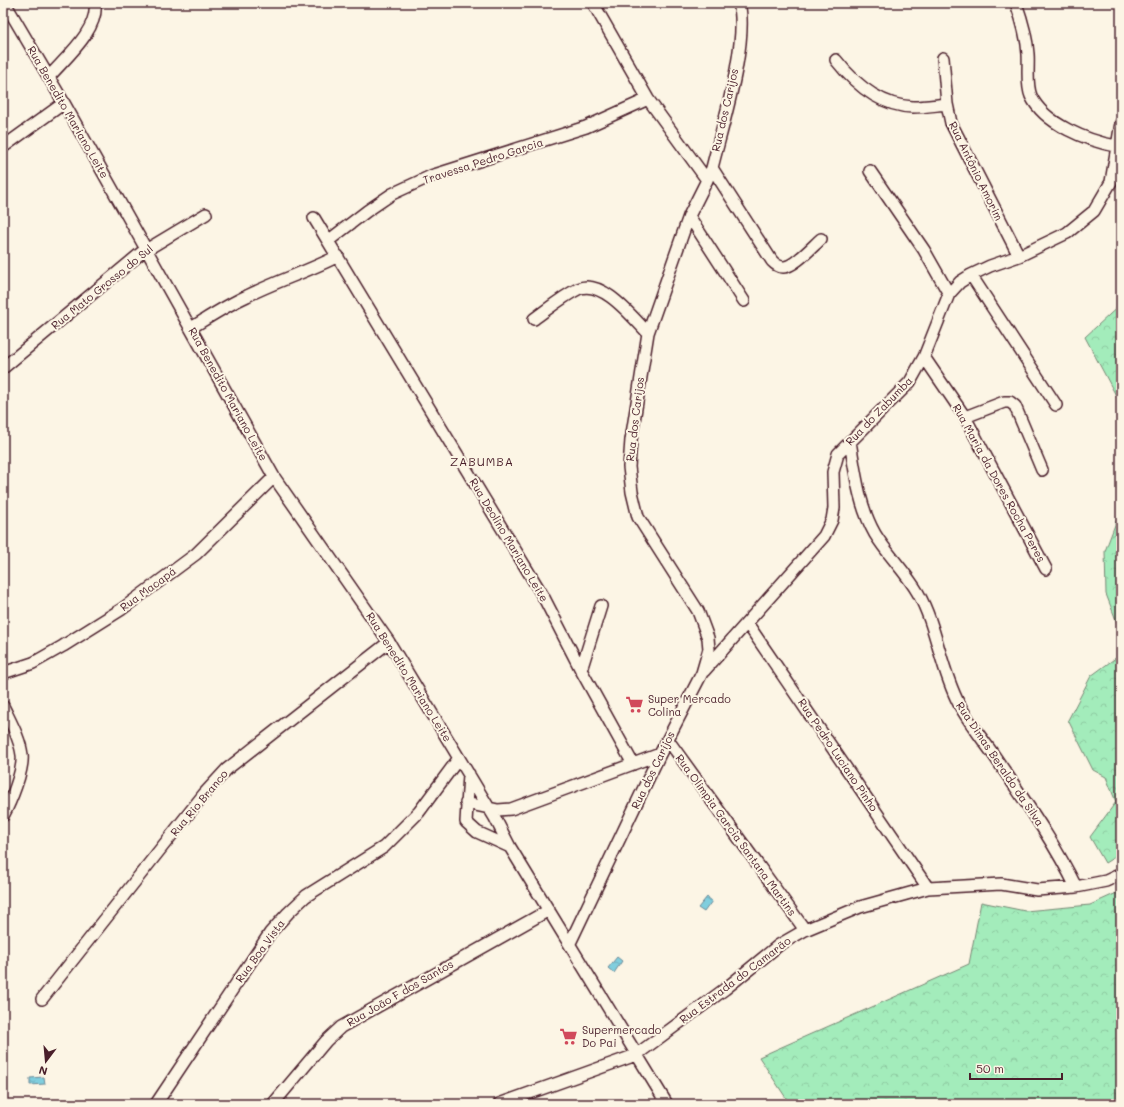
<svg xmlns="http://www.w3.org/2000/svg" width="1124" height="1107" viewBox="0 0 1124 1107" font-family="Mali,sans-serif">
	<defs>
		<pattern id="forest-crowns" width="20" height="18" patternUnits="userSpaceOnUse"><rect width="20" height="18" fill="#a3ecbb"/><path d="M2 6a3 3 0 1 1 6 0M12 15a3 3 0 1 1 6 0" fill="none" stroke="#8ecaa1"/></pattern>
		<pattern id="water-ripples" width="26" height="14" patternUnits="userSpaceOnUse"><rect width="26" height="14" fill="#80cede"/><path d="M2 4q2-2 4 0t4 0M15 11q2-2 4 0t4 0" fill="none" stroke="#70b0bf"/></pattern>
	</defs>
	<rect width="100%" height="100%" fill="#fcf5e5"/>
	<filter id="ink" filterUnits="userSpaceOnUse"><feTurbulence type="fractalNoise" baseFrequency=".025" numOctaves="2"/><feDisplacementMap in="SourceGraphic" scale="8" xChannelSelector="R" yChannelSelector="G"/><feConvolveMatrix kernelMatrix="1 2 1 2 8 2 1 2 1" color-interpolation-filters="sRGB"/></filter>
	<g filter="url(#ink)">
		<path fill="url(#forest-crowns)" stroke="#768673" d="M1121 304V405L1085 337Z
			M1121 509V633L1106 594 1105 551Z
			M1121 654V853L1105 863 1090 837 1116 802 1106 777 1093 770 1068 720 1091 676Z
			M1121 891V1104H790L759 1057 969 964 981 902 1025 911 1090 905Z"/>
		<path fill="url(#water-ripples)" stroke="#6a8896" d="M707 897 712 901 704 912 698 908Z
			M617 957 622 961 614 973 608 968Z
			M44 1077 45 1084 30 1085V1078Z"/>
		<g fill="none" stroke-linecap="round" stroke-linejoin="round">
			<defs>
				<path id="street" d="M5 3 64 103 274 477 389 642 495 818 510 847 667 1104
					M593 3 648 99 707 180
					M1016 3C1022 20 1027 36 1028 54 1029 67 1026 84 1031 96 1044 124 1088 141 1116 146
					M943 58 947 104 951 123 1019 256
					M836 60C854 83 880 106 913 107 924 107 936 105 947 104
					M49 77C65 58 99 30 95 3
					M3 147 64 103
					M712 168 772 261C775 264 778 267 783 267 793 268 813 246 821 239
					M870 171 924 250 949 294
					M689 216 744 301
					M314 218 543 596 581 670 633 764
					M328 241 367 211 392 194 431 176 586 127 648 99
					M971 275 1056 405
					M534 319C548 309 562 297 578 289 602 278 633 318 648 333
					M191 328C209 317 227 305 247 296 277 281 309 271 338 256
					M924 357 965 417 1046 569
					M3 368 141 253 206 214
					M965 417 1004 402H1010L1015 406 1042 470
					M850 441C855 472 859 506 875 534 887 554 906 572 918 593 937 627 940 668 959 704 968 721 981 737 993 754 1022 797 1053 840 1076 887
					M747 623 928 888
					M581 670 601 606
					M704 671 824 536 832 520 834 508 833 472 838 454 910 382 924 357 949 294 960 282 971 275 990 266 1019 256 1067 233 1094 211 1111 182 1121 123
					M3 673 33 663 63 646 122 609 196 554 274 477
					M3 706C10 721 20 738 22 755 24 770 10 803 3 816
					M668 740 805 930
					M469 774 466 822 477 832 510 847
					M466 803 498 810 511 809 660 754
					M570 943 660 754 702 673 709 649 708 638 698 611 638 517 632 492 629 467 631 440 648 333 689 216 707 180 712 168C722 127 749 42 739 3
					M42 999 204 794 227 769 389 642
					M156 1104 270 933 288 913 306 896 384 847 419 812 459 758
					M273 1104 326 1041 341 1027 549 910
					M499 1104 636 1055 725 989 779 945 805 930 860 907 928 888 1001 884 1037 890 1076 887 1106 881 1121 874"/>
			</defs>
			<use href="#street" stroke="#4a1f2b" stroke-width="14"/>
			<use href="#street" stroke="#fcf5e5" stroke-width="11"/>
		</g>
	</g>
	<defs>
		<symbol id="supermarket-bare" viewBox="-9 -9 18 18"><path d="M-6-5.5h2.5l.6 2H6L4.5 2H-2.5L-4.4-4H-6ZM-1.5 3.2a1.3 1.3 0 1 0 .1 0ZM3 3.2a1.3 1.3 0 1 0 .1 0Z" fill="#d1495b" stroke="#fcf5e5" stroke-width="2.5" paint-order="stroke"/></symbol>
	</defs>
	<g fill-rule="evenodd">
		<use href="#supermarket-bare" x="622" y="692" width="25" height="25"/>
		<use href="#supermarket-bare" x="556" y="1024" width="25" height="25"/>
	</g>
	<g text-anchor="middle" stroke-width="4" stroke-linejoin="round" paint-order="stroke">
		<g font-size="11" fill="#4a1f2b" stroke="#fcf5e5">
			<text transform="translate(725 110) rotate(-77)" y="4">Rua dos Carijos</text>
			<text transform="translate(68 112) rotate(60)" y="4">Rua Benedito Mariano Leite</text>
			<text transform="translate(483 161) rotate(-18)" y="4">Travessa Pedro Garcia</text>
			<text transform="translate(976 171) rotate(64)" y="4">Rua Antônio Amorim</text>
			<text transform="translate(102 287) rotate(-39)" y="4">Rua Mato Grosso do Sul</text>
			<text transform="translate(228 394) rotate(61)" y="4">Rua Benedito Mariano Leite</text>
			<text transform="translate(879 411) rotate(-46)" y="4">Rua do Zabumba</text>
			<text transform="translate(635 419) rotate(-83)" y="4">Rua dos Carijos</text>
			<text transform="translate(999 483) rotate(61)" y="4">Rua Maria da Dores Rocha Peres</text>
			<text transform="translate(509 540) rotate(59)" y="4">Rua Deolino Mariano Leite</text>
			<text transform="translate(148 589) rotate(-36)" y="4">Rua Macapá</text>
			<text transform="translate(409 677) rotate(58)" y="4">Rua Benedito Mariano Leite</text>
			<text transform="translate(838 755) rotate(56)" y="4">Rua Pedro Luciano Pinho</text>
			<text transform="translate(1000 764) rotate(56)" y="4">Rua Dimas Beraldo da Silva</text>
			<text transform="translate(653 770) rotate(-64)" y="4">Rua dos Carijos</text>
			<text transform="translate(199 803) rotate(-50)" y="4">Rua Rio Branco</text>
			<text transform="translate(736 835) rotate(54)" y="4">Rua Olimpia Garcia Santana Martins</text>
			<text transform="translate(260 951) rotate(-54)" y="4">Rua Boa Vista</text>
			<text transform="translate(735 980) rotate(-37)" y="4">Rua Estrada do Camarão</text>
			<text transform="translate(400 993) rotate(-30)" y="4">Rua João F dos Santos</text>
		</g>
		<g font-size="11" fill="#4a1f2b" stroke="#fcf5e5" text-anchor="start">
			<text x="648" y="703">Super Mercado<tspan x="648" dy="13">Colina</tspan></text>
			<text x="582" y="1034">Supermercado<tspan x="582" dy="13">Do Pai</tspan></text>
		</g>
		<g font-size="12" letter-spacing="1" fill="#4a1f2b" stroke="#fcf5e5">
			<text x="482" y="466">ZABUMBA</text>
		</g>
	</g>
	<rect width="1124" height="1107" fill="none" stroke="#fcf5e5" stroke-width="16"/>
	<rect x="8" y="8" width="1108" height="1091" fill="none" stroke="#4a1f2b" stroke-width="1.5" filter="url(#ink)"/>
	<g transform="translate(46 1061) rotate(196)" stroke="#fcf5e5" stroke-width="3" paint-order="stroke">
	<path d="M0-3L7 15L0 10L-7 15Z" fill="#4a1f2b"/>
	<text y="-6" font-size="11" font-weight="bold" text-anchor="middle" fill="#4a1f2b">N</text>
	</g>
	<path d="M970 1073v6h92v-6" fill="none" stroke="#4a1f2b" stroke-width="2"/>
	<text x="976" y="1073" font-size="12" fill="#4a1f2b" stroke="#fcf5e5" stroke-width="3" paint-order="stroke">50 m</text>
</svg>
